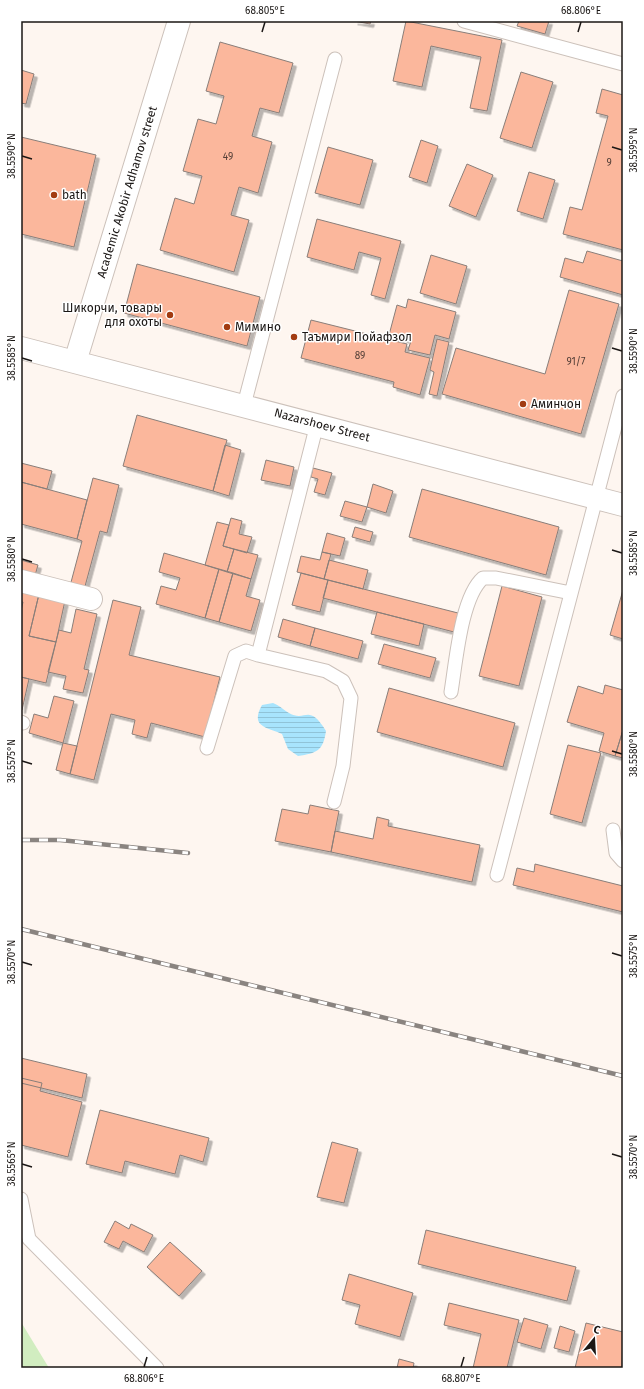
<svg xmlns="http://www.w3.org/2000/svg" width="644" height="1389" viewBox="0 0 644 1389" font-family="'Fira Sans',sans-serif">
	<defs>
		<pattern id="water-rules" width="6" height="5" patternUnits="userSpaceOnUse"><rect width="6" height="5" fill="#a8e4fd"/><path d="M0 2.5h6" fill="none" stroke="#90c3d8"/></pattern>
		<filter id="shadow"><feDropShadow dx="3.5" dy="3.5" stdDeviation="0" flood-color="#0004"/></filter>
	</defs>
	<rect width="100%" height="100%" fill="#fef6f0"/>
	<path fill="#d1edc0" d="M21 1322 49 1368H21Z"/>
	<path fill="url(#water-rules)" d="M273 703C281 706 283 710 289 713 306 723 308 702 326 731 323 751 317 753 298 756L288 749 282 734C266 727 250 727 262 705Z"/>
	<path fill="#fbb79c" stroke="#897e79" filter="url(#shadow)" d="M354 21H371L370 24Z
		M406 21 502 40 487 111 470 108 481 57 431 46 422 87 393 81Z
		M519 21H549L545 34 517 26Z
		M220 42 293 63 279 113 260 108 252 136 272 142 258 193 239 187 231 215 249 220 234 272 160 250 175 198 194 204 202 176 183 171 198 119 216 124 224 96 206 91Z
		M21 70 34 74 26 104 21 103Z
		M521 72 553 82 532 148 500 138Z
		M602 89 623 95V250L563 234 570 207 582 210 608 116 596 113Z
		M21 137 96 155 74 247 21 234Z
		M421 140 438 146 427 183 409 177Z
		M328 147 373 160 360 205 315 193Z
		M467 164 493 175 476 217 449 206Z
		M529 172 555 180 543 219 517 211Z
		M317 219 401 241 385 299 371 295 381 258 359 252 354 270 307 257Z
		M587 251 623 261V295L560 277 565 258 583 263Z
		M431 255 467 266 456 304 420 293Z
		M137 264 260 297 247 346 124 313Z
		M569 290 619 304 581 434 442 394 456 348 545 374Z
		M408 299 456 312 449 339 435 335 430 355 408 350 411 341 389 335 397 305 406 308Z
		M311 320 407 344 405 352 430 358 420 395 393 387 394 382 301 358Z
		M437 339 449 342 437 396 429 394 434 372 430 370Z
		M137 415 227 440 213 491 123 466Z
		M225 445 241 450 229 496 213 491Z
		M266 460 294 467 290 486 261 480Z
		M21 463 52 471 47 489 21 482Z
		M313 468 332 473 325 495 314 492 318 479 311 477Z
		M93 478 119 485 107 533 100 531 84 590 70 586 82 541 77 539Z
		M21 482 87 500 77 539 21 524Z
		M373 484 393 491 386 513 367 507Z
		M422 489 559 527 546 575 409 537Z
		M345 501 367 507 362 522 340 516Z
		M231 518 242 521 239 534 252 537 247 553 223 546Z
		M217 522 229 525 223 546 234 549 227 572 205 565Z
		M355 527 373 532 370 542 352 537Z
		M327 533 345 538 340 556 322 552Z
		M234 549 258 555 251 579 227 572Z
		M322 552 331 554 324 579 297 572 301 556 320 560Z
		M164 553 219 569 205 618 156 604 161 586 176 590 180 578 159 572Z
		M21 560 38 565 34 579 21 575Z
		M329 560 368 570 363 589 324 579Z
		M219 569 233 573 219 622 205 618Z
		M233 573 251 579 246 596 260 600 251 631 219 622Z
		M301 573 328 580 320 612 292 605Z
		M328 580 458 613 454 632 323 598Z
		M21 585 40 590 29 636 56 642 46 683 21 677V611L23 602H21Z
		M502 586 542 597 519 686 479 676Z
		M40 590 66 596 56 642 29 636Z
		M623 590V639L610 635Z
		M113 600 141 607 129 655 220 677 205 737 151 723 147 738 132 734 135 720 111 714 94 780 70 774Z
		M76 609 97 614 84 669 89 670 83 693 63 689 66 676 48 672 59 630 71 633Z
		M377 612 424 624 419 646 371 634Z
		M283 619 315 628 310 646 278 637Z
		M315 628 363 641 358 659 310 646Z
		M384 644 436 658 430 678 378 664Z
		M21 677 29 679 22 710H21Z
		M605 685 623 690V730L615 756 599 751 604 733 567 722 578 686 603 694Z
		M389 688 515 723 503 767 377 732Z
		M54 696 74 701 63 743 29 733 34 714 48 718Z
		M623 730V758L615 756Z
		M63 743 77 746 70 774 56 770Z
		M568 745 601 753 582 823 550 814Z
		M310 805 339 811 331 852 275 841 282 809 308 814Z
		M377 817 389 820 388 826 480 845 472 882 331 852 335 831 373 839Z
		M535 864 623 886V912L513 885 517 868 534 872Z
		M21 1058 87 1074 82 1098 21 1083Z
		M21 1078 42 1083 40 1091 82 1102 68 1157 21 1145Z
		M100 1110 209 1138 203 1162 180 1155 175 1174 125 1161 122 1173 86 1164Z
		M332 1142 358 1149 344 1203 317 1197Z
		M115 1221 129 1229 131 1224 153 1235 144 1252 123 1241 119 1249 104 1242Z
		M426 1230 576 1267 567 1301 418 1264Z
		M170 1242 202 1271 179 1296 147 1267Z
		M349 1274 413 1293 400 1337 355 1324 360 1305 342 1300Z
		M449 1303 519 1320 507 1368H473L481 1334 444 1325Z
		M524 1318 548 1325 541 1349 517 1342Z
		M586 1323 623 1332 622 1368H575Z
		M560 1326 575 1331 569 1352 554 1348Z
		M399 1359 414 1363 413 1368H397Z"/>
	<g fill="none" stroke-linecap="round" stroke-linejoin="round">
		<defs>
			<path id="service" d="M464 21 623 64
				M244 405 335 59
				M317 424 258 655 326 671 343 681 351 698 343 766 334 802
				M451 692C456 662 461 597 483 578H496L571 593
				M21 722 23 723
				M207 748 235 656 246 651 258 655
				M613 830 616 853 623 861
				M497 875 623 396
				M21 1199 29 1239 157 1368"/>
			<path id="minor" d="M21 348 623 505
				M75 362 179 21
				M21 581 91 599"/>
		</defs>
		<use href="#service" stroke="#ccc1ba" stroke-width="15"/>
		<use href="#minor" stroke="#ccc1ba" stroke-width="24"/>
		<use href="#service" stroke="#fff" stroke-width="13"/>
		<use href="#minor" stroke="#fff" stroke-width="22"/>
		<defs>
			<path id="rail" d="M21 840H60L188 853
				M21 929 623 1076"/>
		</defs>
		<use href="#rail" stroke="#8a8480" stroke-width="4.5"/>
		<use href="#rail" stroke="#fff" stroke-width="3" stroke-dasharray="9" stroke-linecap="butt"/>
	</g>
	<path fill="none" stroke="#1b1715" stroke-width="1.5" d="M262 32 265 22M578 32 581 22M612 147 622 150M22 156 32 159M612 348 622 351M22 358 32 361M612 550 622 553M22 559 32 562M612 751 622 754M22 761 32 764M612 953 622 956M22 962 32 965M612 1154 622 1157M22 1164 32 1167M144 1367 147 1357M461 1367 464 1357"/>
	<g fill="#a23c12" stroke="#fff" stroke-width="1.5">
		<circle cx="54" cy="195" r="4"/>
		<circle cx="170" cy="315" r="4"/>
		<circle cx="227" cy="327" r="4"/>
		<circle cx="294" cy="337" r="4"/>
		<circle cx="523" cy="404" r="4"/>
	</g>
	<g text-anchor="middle" stroke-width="3" stroke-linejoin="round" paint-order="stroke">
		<g font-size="10" fill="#533f37">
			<text x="228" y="160">49</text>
			<text x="609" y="166">9</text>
			<text x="360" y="359">89</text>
			<text x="576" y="365">91/7</text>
		</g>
		<g font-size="12" fill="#1b1715" stroke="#fff">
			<text transform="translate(127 192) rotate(-73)" y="4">Academic Akobir Adhamov street</text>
			<text transform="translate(322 425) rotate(15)" y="4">Nazarshoev Street</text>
		</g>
		<g font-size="12" fill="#1b1715" stroke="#fff" text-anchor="start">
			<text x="62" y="199">bath</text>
			<text x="162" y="312" text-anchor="end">Шикорчи, товары<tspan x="162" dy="14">для охоты</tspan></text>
			<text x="235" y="331">Мимино</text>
			<text x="302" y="341">Таъмири Пойафзол</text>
			<text x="531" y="408">Аминчон</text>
		</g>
	</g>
	<rect width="644" height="1389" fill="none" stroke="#ffffff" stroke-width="44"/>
	<g transform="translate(594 1339) rotate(18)" stroke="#ffffff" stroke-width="3" paint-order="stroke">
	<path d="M0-3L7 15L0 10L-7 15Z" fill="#1b1715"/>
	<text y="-6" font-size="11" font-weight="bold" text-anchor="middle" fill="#1b1715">С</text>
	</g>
	<rect x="22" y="22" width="600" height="1345" fill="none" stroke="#1b1715" stroke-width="1.5"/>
	<g font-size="10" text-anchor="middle" fill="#1b1715">
		<text x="265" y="14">68.805°E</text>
		<text x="581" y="14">68.806°E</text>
		<text transform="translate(633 150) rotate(-90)" y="4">38.5595°N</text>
		<text transform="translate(11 156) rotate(-90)" y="4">38.5590°N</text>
		<text transform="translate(633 351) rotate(-90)" y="4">38.5590°N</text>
		<text transform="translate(11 358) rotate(-90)" y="4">38.5585°N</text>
		<text transform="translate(633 553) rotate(-90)" y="4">38.5585°N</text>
		<text transform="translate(11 559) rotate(-90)" y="4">38.5580°N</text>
		<text transform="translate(633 754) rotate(-90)" y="4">38.5580°N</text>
		<text transform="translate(11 761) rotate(-90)" y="4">38.5575°N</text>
		<text transform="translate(633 956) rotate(-90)" y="4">38.5575°N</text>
		<text transform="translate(11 962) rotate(-90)" y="4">38.5570°N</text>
		<text transform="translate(633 1157) rotate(-90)" y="4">38.5570°N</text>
		<text transform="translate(11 1164) rotate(-90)" y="4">38.5565°N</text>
		<text x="144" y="1382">68.806°E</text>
		<text x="461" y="1382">68.807°E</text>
	</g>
</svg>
